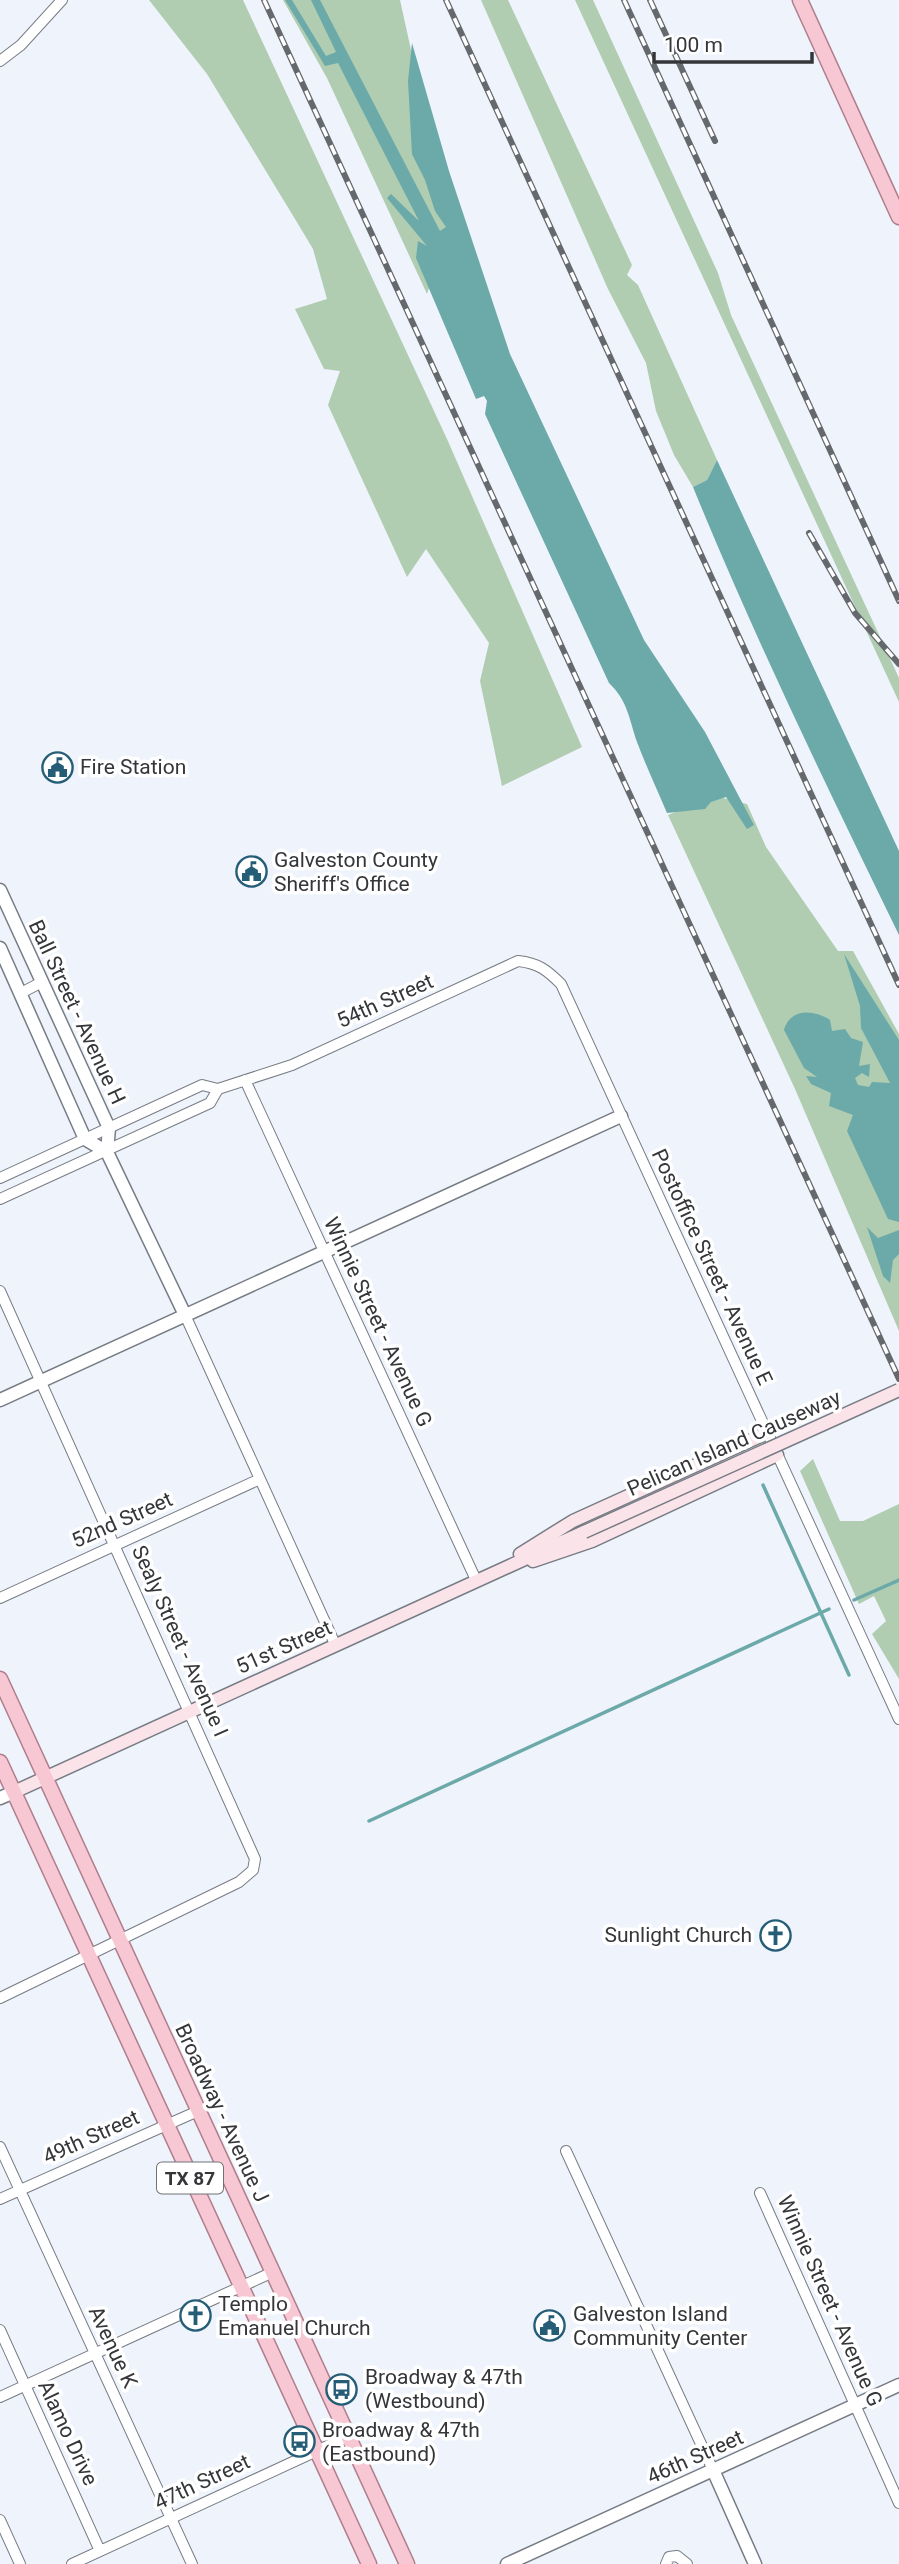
<svg xmlns="http://www.w3.org/2000/svg" width="899" height="2564" viewBox="0 0 899 2564" font-family="Roboto,sans-serif">
	<rect width="100%" height="100%" fill="#eef3fc"/>
	<path fill="#b0cdb2" d="M149 0H243L447 439 582 747 502 786 480 681 489 643 426 549 407 577 328 405 340 371 324 369 295 309 327 299 313 249 295 219 207 74Z
		M283 0H400L450 227 427 294 327 78Z
		M481 0H508L632 265 627 275 638 285 717 460 707 480 693 487 674 455 656 411 646 363 608 289Z
		M575 0H593L718 273 731 315 899 678V702Z
		M715 796 747 804 766 847 838 951H853L899 1034V1331L795 1089 668 815Z
		M813 1459 840 1521H863L899 1504V1679L872 1634 886 1621 874 1596 859 1604 800 1471Z"/>
	<path fill="#6ca9a9" d="M285 0H292L326 56 336 52 311 0H320L440 231 446 227 435 211 425 180 412 154 408 81 412 43 449 171 510 354 644 640 705 732 754 825 747 829 726 797 711 802 705 809 667 813C657 789 646 766 637 742 629 719 628 701 609 683L485 414 487 401 484 396 476 399 416 258 418 241 427 246 387 198 391 194 419 221 338 63 325 66Z
		M717 460 899 851V935C827 787 755 639 693 487L707 480Z
		M844 954 899 1040V1222L888 1219 847 1131 853 1115 829 1106 831 1093 811 1084 806 1076 817 1077 804 1068 784 1030C790 1008 814 1009 830 1020L832 1031 845 1029 851 1038 863 1042 859 1066 870 1064 869 1077 862 1073 855 1078 858 1085 869 1087 872 1082 890 1083 861 1028 860 1006Z
		M867 1227 878 1238 899 1230V1254L893 1260 890 1283 883 1276Z"/>
	<g fill="none" stroke-linecap="round" stroke-linejoin="round">
		<path stroke="#6ca9a9" stroke-width="3.5" d="M763 1485 849 1675
			M854 1600 899 1580
			M369 1821 829 1609"/>
		<defs>
			<path id="minor" d="M0 61 21 45 62 0
				M21 993 42 982
				M245 1080 476 1580
				M0 1178 202 1085 218 1089 292 1065 518 961C538 963 547 970 561 984L899 1719
				M0 1199 210 1103 218 1089
				M0 1291 255 1859 253 1870 239 1882 0 1998
				M260 1479 335 1644
				M0 1598 260 1479 185 1315
				M0 2147 192 2564
				M566 2151 713 2470
				M760 2193 899 2503
				M0 2199 198 2111
				M0 2330 100 2551
				M0 2397 273 2272
				M0 2520 20 2564
				M72 2564 349 2436
				M666 2564 669 2557 677 2556 687 2564"/>
			<path id="tertiary" d="M0 890 109 1128 107 1152 185 1315
				M0 948 85 1139 107 1152
				M0 1400 621 1116
				M0 1798 14 1792
				M713 2470 755 2564
				M507 2564 899 2385"/>
			<path id="secondary" d="M520 1554 573 1521 767 1433
				M533 1561 592 1541 777 1455
				M14 1792 584 1532"/>
			<path id="primary" d="M800 0 899 217
				M0 1679 407 2564
				M0 1762 369 2564"/>
		</defs>
		<use href="#minor" stroke="#777c84" stroke-width="12"/>
		<use href="#tertiary" stroke="#777c84" stroke-width="15"/>
		<use href="#secondary" stroke="#777c84" stroke-width="15"/>
		<use href="#primary" stroke="#b07e8b" stroke-width="17"/>
		<use href="#minor" stroke="#fff" stroke-width="10"/>
		<use href="#tertiary" stroke="#fff" stroke-width="12"/>
		<use href="#secondary" stroke="#fbe4e9" stroke-width="12"/>
		<use href="#primary" stroke="#f7c8d4" stroke-width="14"/>
		<defs>
			<path id="rail" d="M264 0 899 1379
				M446 0 899 985
				M624 0 899 601
				M650 0 715 141
				M809 533 855 613 899 664"/>
		</defs>
		<use href="#rail" stroke="#65686c" stroke-width="6"/>
		<use href="#rail" stroke="#fff" stroke-width="3.5" stroke-dasharray="10" stroke-linecap="butt"/>
		<defs>
			<path id="secondary-bridge" d="M584 1532 899 1390"/>
		</defs>
		<use href="#secondary-bridge" stroke="#777c84" stroke-width="15" stroke-linecap="butt"/>
		<use href="#secondary-bridge" stroke="#fbe4e9" stroke-width="12"/>
	</g>
	<defs>
		<symbol id="civic-ring" viewBox="-11 -11 22 22"><circle r="9.5" fill="#fff" stroke="#255d77" stroke-width="1.5"/><path d="M-.6-6.5H3V-4.5H.6V-3L4-1V1h2V6H-6V1h2V-1L-.6-3ZM-1.2 2.5V6h2.4V2.5Z" fill="#255d77"/></symbol>
		<symbol id="church-ring" viewBox="-11 -11 22 22"><circle r="9.5" fill="#fff" stroke="#255d77" stroke-width="1.5"/><path d="M-1.2-6h2.4v3.5h3.3v2.4h-3.3V6h-2.4V-.1h-3.3v-2.4h3.3Z" fill="#255d77"/></symbol>
		<symbol id="bus-ring" viewBox="-11 -11 22 22"><circle r="9.5" fill="#fff" stroke="#255d77" stroke-width="1.5"/><path d="M-5-6H5V4H4V6H2V4H-2V6H-4V4H-5ZM-3.5-4V0h7V-4ZM-3.5 1.2v1.5H-2V1.2ZM2 1.2v1.5H3.5V1.2Z" fill="#255d77"/></symbol>
	</defs>
	<g fill-rule="evenodd">
		<use href="#civic-ring" x="40" y="750" width="35" height="35"/>
		<use href="#civic-ring" x="234" y="854" width="35" height="35"/>
		<use href="#church-ring" x="758" y="1918" width="35" height="35"/>
		<use href="#church-ring" x="178" y="2298" width="35" height="35"/>
		<use href="#civic-ring" x="532" y="2308" width="35" height="35"/>
		<use href="#bus-ring" x="324" y="2372" width="35" height="35"/>
		<use href="#bus-ring" x="282" y="2424" width="35" height="35"/>
	</g>
	<g text-anchor="middle" stroke-width="7" stroke-linejoin="round" paint-order="stroke">
		<rect fill="#fff" stroke="#717274" stroke-width="2" x="157" y="2162.5" width="66" height="31" rx="5"/>
		<g font-size="19" font-weight="bold" fill="#343639">
			<text x="190" y="2185">TX 87</text>
		</g>
		<g font-size="21" fill="#343639" stroke="#fff" text-anchor="start">
			<text x="80" y="774">Fire Station</text>
			<text x="274" y="867">Galveston County<tspan x="274" dy="24">Sheriff's Office</tspan></text>
			<text x="752" y="1942" text-anchor="end">Sunlight Church</text>
			<text x="218" y="2311">Templo<tspan x="218" dy="24">Emanuel Church</tspan></text>
			<text x="573" y="2321">Galveston Island<tspan x="573" dy="24">Community Center</tspan></text>
			<text x="365" y="2384">Broadway &amp; 47th<tspan x="365" dy="24">(Westbound)</tspan></text>
			<text x="322" y="2437">Broadway &amp; 47th<tspan x="322" dy="24">(Eastbound)</tspan></text>
		</g>
		<g font-size="21" fill="#343639" stroke="#fff">
			<text transform="translate(385 1001) rotate(-24)" y="7">54th Street</text>
			<text transform="translate(77 1012) rotate(65)" y="7">Ball Street - Avenue H</text>
			<text transform="translate(712 1267) rotate(65)" y="7">Postoffice Street - Avenue E</text>
			<text transform="translate(378 1322) rotate(65)" y="7">Winnie Street - Avenue G</text>
			<text transform="translate(734 1443) rotate(-24)" y="7">Pelican Island Causeway</text>
			<text transform="translate(122 1520) rotate(-24)" y="7">52nd Street</text>
			<text transform="translate(180 1641) rotate(66)" y="7">Sealy Street - Avenue I</text>
			<text transform="translate(284 1647) rotate(-24)" y="7">51st Street</text>
			<text transform="translate(222 2113) rotate(65)" y="7">Broadway - Avenue J</text>
			<text transform="translate(91 2137) rotate(-24)" y="7">49th Street</text>
			<text transform="translate(830 2301) rotate(66)" y="7">Winnie Street - Avenue G</text>
			<text transform="translate(113 2347) rotate(65)" y="7">Avenue K</text>
			<text transform="translate(68 2433) rotate(65)" y="7">Alamo Drive</text>
			<text transform="translate(695 2457) rotate(-24)" y="7">46th Street</text>
			<text transform="translate(202 2482) rotate(-25)" y="7">47th Street</text>
		</g>
	</g>
	<path d="M654 52v10h158v-10" fill="none" stroke="#343639" stroke-width="3.5"/>
	<text x="664" y="52" font-size="21" fill="#343639" stroke="#ffffff" stroke-width="5" paint-order="stroke">100 m</text>
</svg>
